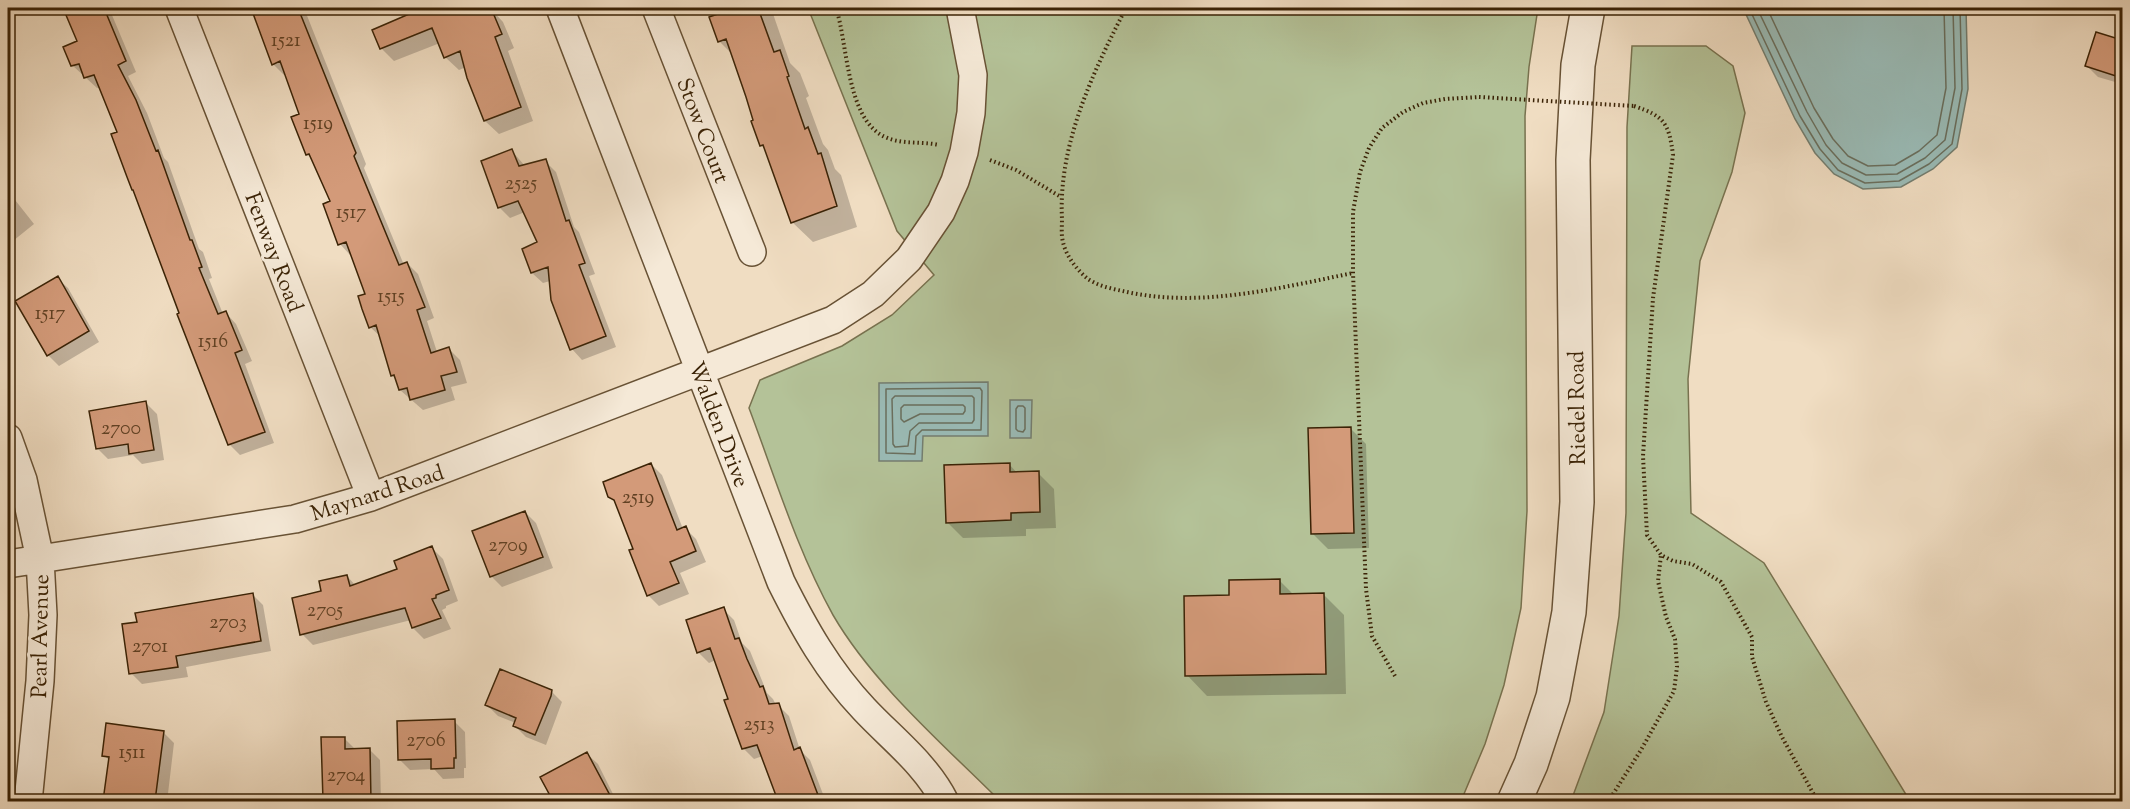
<svg xmlns="http://www.w3.org/2000/svg" width="2130" height="809" viewBox="0 0 2130 809" font-family="'Sorts Mill Goudy',serif">
	<rect width="100%" height="100%" fill="#f0ddc2"/>
	<filter id="stains"><feTurbulence type="fractalNoise" baseFrequency=".00333" numOctaves="4"/><feColorMatrix values="0 0 0 0 .2 0 0 0 0 .09 0 0 0 0 .02 0 0 0 .5 -.17"/></filter>
	<radialGradient id="worn" r=".72"><stop offset=".6" stop-color="#630" stop-opacity="0"/><stop offset="1" stop-color="#630" stop-opacity=".3"/></radialGradient>
	<path fill="#b4c298" stroke="#78724f" stroke-width="1.5" d="M808 8H1538L1529 67 1525 116 1527 511 1521 608 1504 685 1485 744 1461 801H1000C944 745 873 684 833 615 797 550 775 477 749 408L760 380 842 346 892 315 934 275 897 231Z
		M1632 46H1706L1733 66 1745 113 1732 172 1700 261 1688 379 1691 513 1764 563 1910 801H1571L1604 712 1619 616 1626 513 1627 127Z"/>
	<path fill="#9abbb6" stroke="#747e70" stroke-width="1.5" d="M1743 8H1966L1968 89 1957 147 1933 169 1901 187 1863 189 1834 174 1815 153 1795 119Z
		M988 382V436H923L922 461H879V383Z
		M1010 400H1032L1031 438H1010Z"/>
	<path fill="#0003" d="M65 8H109L136 72 128 76 147 113 164 158 168 162 199 249 203 252 212 278 209 279 223 314 226 313 236 324 252 361 245 364 274 443 240 455 229 444 119 132 101 87 97 88 72 65 79 42Z
		M252 8H304L366 164 364 168 404 265 407 263 418 274 434 318 427 321 437 352 449 349 460 360 467 383 451 387 455 400 423 410 400 390 397 381 392 375 381 337 370 327 367 295 352 255H350L340 244 325 205 332 202 314 161 307 154 301 114 286 74 284 75 273 64Z
		M418 8H482L483 11 490 8 503 22 514 48 508 51 533 121 499 134 485 121 466 67 459 70 445 57 440 43 394 61 381 48 420 12Z
		M709 8H771L790 63 800 73 809 96 806 98 823 144 828 150 835 169 841 175 857 227 813 242 792 222 768 152 761 145 733 55 719 41Z
		M2097 34 2122 42V84L2098 77 2087 66Z
		M512 151 525 166 545 161 556 172 574 227 579 232 595 274 589 276 616 347 582 360 572 349 550 281 543 283 532 273 539 243 525 212 510 218 499 207Z
		M8 191 34 224 8 245Z
		M57 278 68 288 99 342 59 366 48 355Z
		M146 403 157 414 164 460 142 464 133 455 108 459 97 448Z
		M1350 428 1366 444 1369 548 1328 549 1312 533Z
		M651 464 662 475 683 529 685 528 696 539 706 562 680 573 689 594 659 606 648 595 635 550 616 503 609 496Z
		M1009 464 1018 474 1038 473 1054 489 1056 528 1026 529V536L963 538 947 522Z
		M525 512 536 523 553 568 502 587 491 576Z
		M432 548 443 559 458 601 446 606V608L442 610 451 629 424 639 413 628 411 620 313 645 302 634 323 592 347 576 356 586 399 570Z
		M1280 581 1294 595H1324L1344 615 1346 694 1207 696 1187 675 1230 597Z
		M252 594 263 605 271 651 186 667 188 677 142 684 131 673Z
		M723 609 734 620 742 643 750 651 767 693 773 699 776 705H778L789 716 800 750 810 760 826 802H780L763 756 754 759 743 748 730 699 716 660 709 663 698 652Z
		M551 691 562 702 546 745 526 737 515 726 516 723 498 716 487 705Z
		M454 721 465 732 466 768H464V778L443 779 434 769 410 770 399 759Z
		M163 732 174 743 167 802H104L110 761 104 755Z
		M344 738 355 749H369L380 760 381 802H327L324 799Z
		M587 754 598 764 617 802H548L553 798Z
		M289 801 290 802H235Z"/>
	<g fill="none" stroke-linecap="round" stroke-linejoin="round">
		<path stroke="#6a6f5e" stroke-width="1.5" d="M1749 8 1800 116 1820 149 1838 170 1865 183 1899 181 1929 164 1952 144 1962 89 1960 8
			M1757 8 1807 112 1826 145 1842 163 1866 175 1897 174 1925 158 1945 140 1955 88 1953 8
			M1767 8 1814 108 1833 139 1848 156 1868 166 1895 165 1919 151 1937 135 1946 88 1944 8
			M980 388 982 391 981 430H922L916 436 915 454 886 453V389Z
			M895 396H972L974 398V420L972 423H919L910 431 908 446 895 447 893 444 892 399Z
			M904 405H963L965 407V411L963 414H920L904 422 901 419V408Z
			M1018 406H1023L1025 408V429L1023 432 1018 431 1016 429V409Z"/>
	</g>
	<path fill="#d39a79" stroke="#3b2306" stroke-width="1.5" d="M63 8H104L126 61 118 65 136 100 156 151 158 150 190 240H192L202 267 199 268 218 314 226 311 242 350 235 353 265 432 228 445 177 314 179 313 133 190H132L127 177 111 134 117 132 94 75 84 78 79 64 71 66 63 47 77 41Z
		M251 8H298L356 153 354 156 399 265 407 262 425 307 417 310 431 353 449 347 457 372 441 376 445 390 410 400 407 388 399 390 394 375 391 376 376 325 369 328 362 309 358 296 365 294 346 242 338 245 323 204 330 201 309 154 306 155 291 117 299 114 280 61 272 65Z
		M423 8H491L502 34 495 37 521 107 484 121 467 78 460 51 444 58 432 28 380 49 372 30Z
		M736 8H758L774 52 780 50 789 76 787 77 805 129 808 127 818 154 821 153 837 206 791 223 763 145 760 146 751 121 753 120 746 97 726 39 718 42 709 17Z
		M2096 32 2122 40V78L2085 66Z
		M512 149 519 166 546 159 566 221 569 220 585 263 579 265 606 336 570 350 551 300 548 267 531 273 522 249 537 242 518 201 498 208 481 161Z
		M58 276 89 331 47 356 15 301Z
		M146 401 154 450 129 454 128 444 96 449 89 411Z
		M1351 427 1354 533 1311 534 1308 428Z
		M651 463 677 530 686 526 696 551 670 562 679 583 647 596 629 550 633 549 614 500 608 497 603 482Z
		M1010 463V472L1039 471 1040 512 1011 513V520L946 523 944 465Z
		M525 511 543 557 490 577 472 531Z
		M432 546 449 590 436 595V598L432 599 441 618 412 628 405 608 300 635 292 598 321 591 319 581 347 575 350 586 397 569 394 561Z
		M1280 579V594L1324 593 1326 674 1185 676 1184 596 1229 595V580Z
		M253 593 261 641 176 656 178 667 129 674 122 624 137 622 135 613Z
		M724 607 735 639 739 638 747 659 760 687 763 686 769 704 779 703 794 750 800 747 818 795 800 801H778L757 745 742 749 724 700 728 699 710 648 697 653 686 620Z
		M500 669 552 690 551 696 535 735 513 726 516 718 485 705Z
		M455 719 456 758H454V768L431 769V759L398 760 397 721Z
		M106 723 164 731 155 801H103L109 757 102 756Z
		M321 737H345V749L370 748 371 801 323 800Z
		M587 752 613 801H553L540 777Z"/>
	<g fill="none" stroke-linecap="round" stroke-linejoin="round">
		<defs>
			<path id="minor" d="M179 8 371 497
				M560 8 781 582C804 628 828 671 864 709 892 739 926 764 945 802
				M656 8 752 252
				M8 438 23 480 40 559 43 615 40 681 28 802
				M8 564 295 519 371 497 833 320 873 294 909 259 941 212 955 181 964 152 971 113 973 75 960 8"/>
			<path id="tertiary" d="M1514 802 1531 764 1553 697 1569 612 1577 502 1573 160 1578 65 1588 8"/>
		</defs>
		<use href="#minor" stroke="#685235" stroke-width="30"/>
		<use href="#tertiary" stroke="#685235" stroke-width="36"/>
		<path stroke="#3b2306" stroke-width="4" stroke-dasharray="1.5 3" stroke-linecap="butt" d="M836 8C848 44 846 119 885 137 903 145 921 141 939 145
			M1126 8C1093 72 1058 145 1062 219 1062 226 1061 235 1063 242 1066 256 1077 270 1088 279 1100 287 1114 289 1127 292 1202 308 1279 288 1353 273
			M1634 106C1664 116 1669 123 1673 155L1653 298 1643 456 1647 535 1661 555 1673 561 1692 564 1721 582 1752 637V657L1766 702 1782 737 1818 802
			M990 160 1016 170 1061 197
			M1395 676 1372 636 1366 589 1353 273V212L1360 172 1369 148 1382 128 1403 112 1423 103 1445 99 1479 97
			M1608 802 1641 750 1674 691 1677 667 1675 639 1666 617 1658 581 1661 555"/>
		<use href="#minor" stroke="#f5e9d7" stroke-width="27"/>
		<use href="#tertiary" stroke="#f5e9d7" stroke-width="33"/>
		<path stroke="#3b2306" stroke-width="4" stroke-dasharray="1.5 3" stroke-linecap="butt" d="M1479 97 1634 106"/>
	</g>
	<g text-anchor="middle" stroke-width="6" stroke-linejoin="round" paint-order="stroke">
		<g font-size="20" fill="#614123">
			<text x="286" y="46">1521</text>
			<text x="318" y="129">1519</text>
			<text x="521" y="189">2525</text>
			<text x="351" y="218">1517</text>
			<text x="391" y="302">1515</text>
			<text x="50" y="319">1517</text>
			<text x="213" y="347">1516</text>
			<text x="121" y="434">2700</text>
			<text x="638" y="503">2519</text>
			<text x="508" y="551">2709</text>
			<text x="325" y="616">2705</text>
			<text x="228" y="628">2703</text>
			<text x="150" y="652">2701</text>
			<text x="759" y="730">2513</text>
			<text x="426" y="746">2706</text>
			<text x="132" y="758">1511</text>
			<text x="346" y="781">2704</text>
		</g>
		<g font-size="22" fill="#3b2306" stroke="#f5e9d7">
			<text transform="translate(704 130) rotate(69)" y="8">Stow Court</text>
			<text transform="translate(275 252) rotate(69)" y="8">Fenway Road</text>
			<text transform="translate(1576 408) rotate(-91)" y="8">Riedel Road</text>
			<text transform="translate(720 424) rotate(69)" y="8">Walden Drive</text>
			<text transform="translate(377 492) rotate(-18)" y="8">Maynard Road</text>
			<text transform="translate(39 636) rotate(-89)" y="8">Pearl Avenue</text>
		</g>
	</g>
	<rect width="2130" height="809" fill="none" stroke="#f0ddc2" stroke-width="30"/>
	<rect x="9" y="9" width="2112" height="791" fill="none" stroke="#3b2306" stroke-width="3"/>
	<rect x="15" y="15" width="2100" height="779" fill="none" stroke="#3b2306" stroke-width="1.5"/>
	<rect width="100%" height="100%" filter="url(#stains)"/>
	<rect width="100%" height="100%" fill="url(#worn)"/>
</svg>
